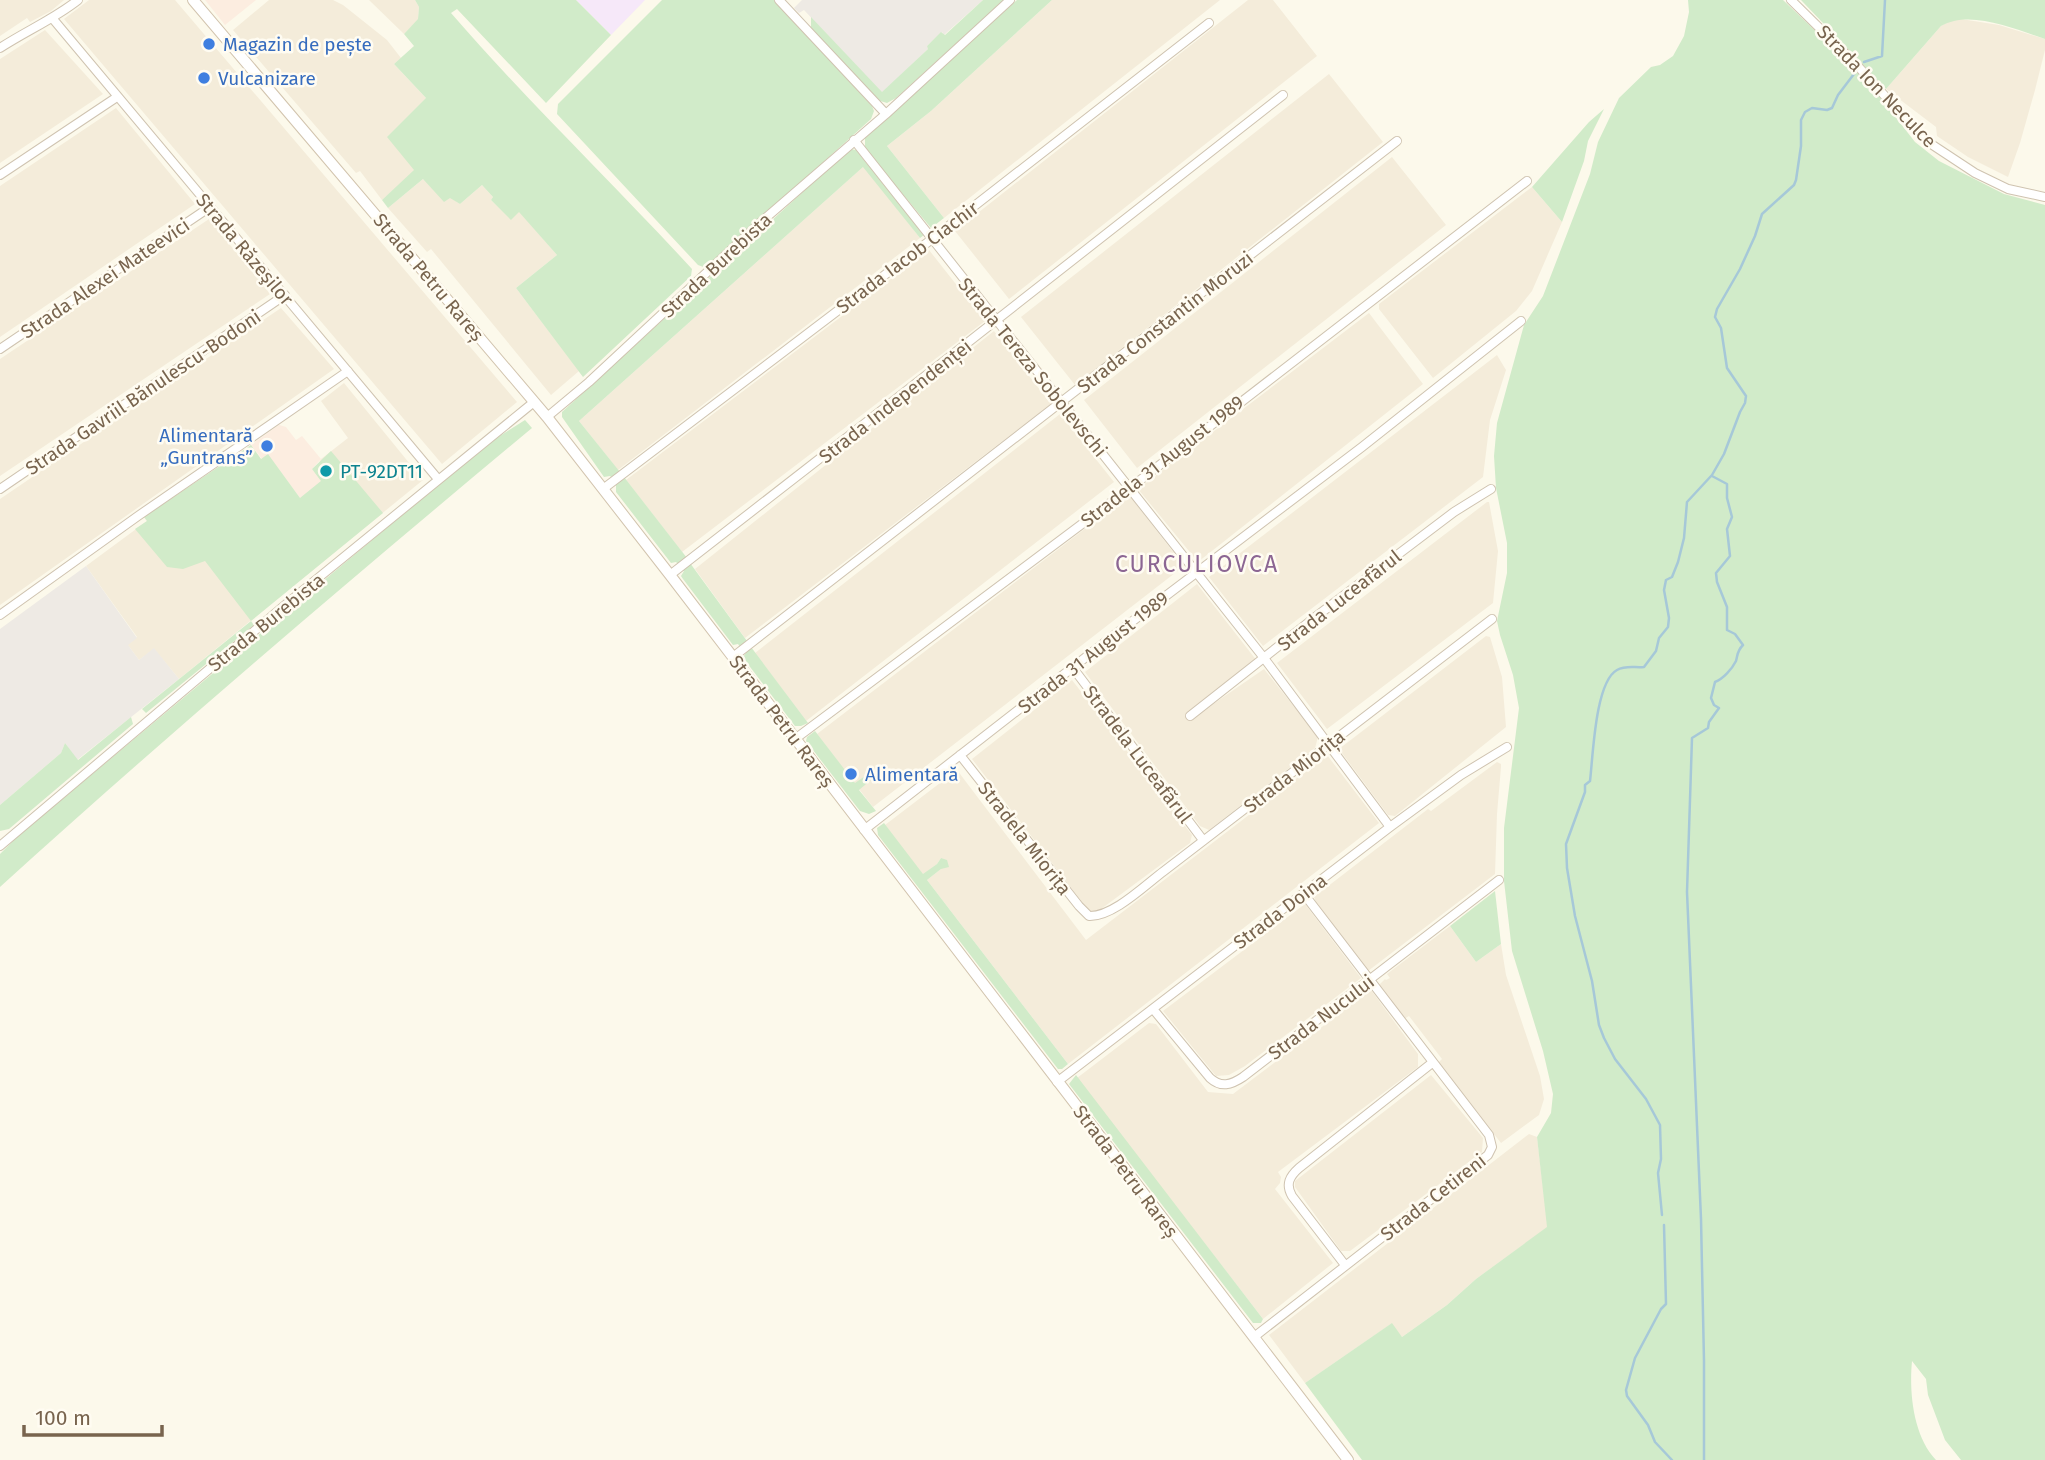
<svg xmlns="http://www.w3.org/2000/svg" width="2045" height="1460" viewBox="0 0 2045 1460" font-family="'Fira Sans',sans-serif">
	<rect width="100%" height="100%" fill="#fcf9eb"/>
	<path fill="#f4ecda" d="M0 0H64L51 11 30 22 27 18 0 36Z
		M89 0H175L517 402 442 464 64 19Z
		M269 0H333L343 5 387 40 401 58 394 64 426 98 414 172 382 200 360 171 356 173 233 30Z
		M369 0H415L419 7 418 20 404 34Z
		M1052 0H1220L944 218 887 146 931 111Z
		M1248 0H1273L1317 56 1009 299 955 231Z
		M1961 19 1999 25 2045 39V50L2035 90 2020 143 2008 177 1968 157 1937 136 1936 127 1886 89 1941 26 1950 21Z
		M45 30 103 94 0 163V59Z
		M1329 74 1383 142 1075 385 1021 317Z
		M116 108 195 204 0 337V186Z
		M1392 157 1446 225 1137 468 1084 400Z
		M864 166 920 238 618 470 579 421Z
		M423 179 460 204 482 185 493 197 491 200 511 219 519 211 557 255 516 288 579 371 551 395 431 249 427 252 388 208Z
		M1532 187 1562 222 1532 291 1516 311 1433 378 1379 309V304Z
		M209 219 270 294 0 476V359Z
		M929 250 985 321 682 552 626 480Z
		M281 308 334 369 0 605V499Z
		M1369 313 1423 384 1198 562 1138 489Z
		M994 331 1051 404 745 638 695 569Z
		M1497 355 1506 370 1490 420 1483 477 1263 646 1209 577Z
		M344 383 423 480 179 679 154 649 139 660 127 644 137 637 86 566 147 521 144 517 251 445 261 459 300 498 321 459 348 438 321 401Z
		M1060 414 1114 482 806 721 755 653Z
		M1129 495 1184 566 873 807 859 789 872 779 868 774 855 784 817 734Z
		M1487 502H1489L1498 551 1493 603 1327 729 1277 663Z
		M1197 584 1257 661 1209 696 1187 715 1190 720 1264 669 1318 737 1315 748 1209 830 1200 826 1085 672Z
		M1486 636 1490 637 1502 677 1506 727 1395 816 1388 815 1339 749Z
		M1072 680 1192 835 1190 843 1097 912 1089 911 972 759Z
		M1327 755 1379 823 1068 1064 927 880 941 869V858L937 864 923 875 885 825 957 770 1086 940Z
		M1497 762 1501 764V767L1497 814 1495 874 1368 971 1317 905 1314 897 1428 809 1431 811Z
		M1305 904 1361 978 1245 1066 1229 1075 1216 1076 1163 1011Z
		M1450 926 1476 962 1501 944 1506 975 1540 1076 1544 1099 1539 1115 1501 1143 1438 1063 1442 1059 1409 1016 1404 1019 1379 985 1385 979 1386 980 1390 978 1387 974Z
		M1371 990 1418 1054V1067L1278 1172 1281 1177 1280 1183 1275 1189 1333 1263 1263 1319 1077 1078 1149 1023 1156 1024 1208 1092 1233 1094Z
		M1431 1075 1483 1138 1482 1152 1350 1251H1341L1295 1187V1181Z
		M1529 1134 1537 1137 1548 1227 1476 1279 1447 1305 1402 1337 1391 1324 1305 1383 1269 1335Z"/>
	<path fill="#fcede0" d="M205 0H256L225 25Z
		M279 425 286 427 296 440 302 436 321 459 312 469 321 481 300 498 268 455 262 459 251 445Z"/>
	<path fill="#eeeae4" d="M802 0H983L944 35 942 32 927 46 929 48 882 93 804 10 799 13 794 8Z
		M86 566 137 638 128 645 139 660 154 648 179 679 77 760 65 743 61 753 0 805V629Z"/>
	<path fill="#f6e8f9" d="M576 0H645L611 35Z"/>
	<path fill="#d1ebc9" d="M415 0H576L611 35 546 103 457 9 451 13C528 102 613 183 692 269L691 276 583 377 516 288 557 255 519 212 511 220 491 200 493 197 482 185 460 204 450 198 444 202 423 179 388 208 382 200 414 170 387 137 426 98 394 64 414 46 404 34 418 19 419 7Z
		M662 0H774L872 106 874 111 871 119 706 268 698 265 557 114 558 104Z
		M983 0H1004L896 98 887 103 877 100 818 37 811 27V17L882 92 928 49 927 46 941 32 945 35Z
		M1017 0H1052L931 111 887 146 944 218 931 228 865 149V137Z
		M1688 0H1783L1846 60 1876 92 1915 142 1939 161 2004 194 2045 205V1460H1961L1945 1440 1928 1395 1926 1379 1912 1361C1909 1392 1913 1436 1936 1460H1362L1305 1383 1392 1323 1402 1337 1447 1305 1476 1279 1547 1227 1537 1137 1551 1113 1553 1094 1543 1051 1512 951 1504 881V828L1519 708 1513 675 1500 635 1497 621 1507 573V543L1496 488 1494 456 1497 423 1524 325 1543 296 1590 174 1598 142 1619 98 1651 67 1660 65 1673 56 1684 36 1689 12Z
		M1801 0H2045V39C2015 29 1970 9 1941 26L1886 89Z
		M1604 109 1588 141 1584 161 1562 222 1532 187 1589 122Z
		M850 149 856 150 924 235 920 238 863 167 579 421 620 472 612 478 610 476 604 477 562 417V412Z
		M525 420 532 428C352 578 173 730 0 887V854L17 837 487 444Z
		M251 445 261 459 268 454 300 498 321 481 312 469 331 451 383 513 251 621 254 625 146 713 142 709 251 621 205 561 183 569 167 567 135 529 147 521 144 517Z
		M624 477 687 558 679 565 676 562 671 563 616 492V483Z
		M690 563 747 641 740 647 738 644 733 645 683 579 681 576 684 571 682 569Z
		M751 647 808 723 801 726H795L744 659 743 657 746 653 745 651Z
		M131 717 133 724 9 829 0 831V805L61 753 65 743 78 760Z
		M815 731 855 783 868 774 872 779 859 790 876 811 869 814 860 811 806 741 807 737Z
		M884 823 923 874 937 864 941 858 947 860 949 867 941 869 927 880 1068 1064 1062 1069H1058L878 835 877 828Z
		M1495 891 1501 944 1476 962 1450 926Z
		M1076 1075 1263 1319 1261 1323H1253L1069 1084Z"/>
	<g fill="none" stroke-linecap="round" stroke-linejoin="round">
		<path stroke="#a6c8d8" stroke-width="2.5" d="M1864 62 1882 56 1885 0
			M1662 1215 1658 1173 1661 1159 1660 1125 1646 1099 1615 1059 1604 1038 1599 1025 1592 981 1575 916 1567 868 1566 844 1585 792V785L1590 781C1593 757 1595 682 1617 670 1626 665 1635 668 1644 667L1656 651 1659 638 1668 627 1669 618 1664 590 1666 580 1672 577 1678 562 1684 538 1687 502 1712 475 1724 454 1740 412 1745 403 1746 396 1727 368 1721 328 1715 317 1717 309 1740 269 1755 236 1762 214 1794 185 1796 180 1801 146V120L1805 112 1812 108 1827 110 1832 108 1838 95 1857 70
			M1664 1225 1666 1304 1661 1309 1635 1358 1626 1390 1627 1396 1648 1425 1655 1442 1672 1460
			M1704 1460V1361L1701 1219 1687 892 1692 738 1708 728 1709 722 1719 708 1714 705 1711 698 1715 682C1723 679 1732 669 1736 661 1738 654 1737 651 1743 645L1735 634 1727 630V607L1717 582 1716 573 1730 556 1727 529 1732 517 1727 498V484L1712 476"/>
		<defs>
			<path id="minor" d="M779 0 886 114
				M1791 0 1855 63 1925 140 1975 173 2008 189 2045 197
				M53 19 438 479
				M0 48C26 31 54 19 78 0
				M854 140 1264 658 1390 827
				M0 175 117 97
				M0 349 210 207
				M547 417 589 382 761 222 886 114 1010 0
				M0 489 285 295
				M603 489 932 239 1209 23
				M670 575 859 428 1283 95
				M0 615 138 516 348 371
				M733 657 1397 141
				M1073 668 1203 840
				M1190 716 1318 615 1454 512 1491 489
				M795 739 1130 488 1527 181
				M960 755 1079 906 1089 916C1113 917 1145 885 1164 871L1492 619
				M864 830 1113 636 1362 447 1521 321
				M0 846 285 605 534 402
				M1153 1009 1210 1078C1221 1088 1231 1085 1243 1077L1499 880
				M1057 1082 1390 827 1461 775 1507 747
				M1345 1265 1292 1196C1285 1184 1290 1176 1299 1168L1432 1063
				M1254 1337 1488 1155 1492 1147 1489 1135 1304 894"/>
			<path id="secondary" d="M193 0 547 417 670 575 1348 1460"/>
		</defs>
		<use href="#minor" stroke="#cfc3b0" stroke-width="10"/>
		<use href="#secondary" stroke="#d2c4ae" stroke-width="12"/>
		<use href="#minor" stroke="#fff" stroke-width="8"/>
		<use href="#secondary" stroke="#fff" stroke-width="10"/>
	</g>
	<g fill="#3f7fe0" stroke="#fffcf2" stroke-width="2.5">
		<circle cx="209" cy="44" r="7"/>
		<circle cx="204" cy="78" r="7"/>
		<circle cx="267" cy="446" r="7"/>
		<circle cx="851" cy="774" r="7"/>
	</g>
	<circle fill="#0f9aa8" stroke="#fffcf2" stroke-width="2.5" cx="326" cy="471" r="7"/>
	<g text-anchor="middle" stroke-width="5" stroke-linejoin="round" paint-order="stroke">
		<g font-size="19" fill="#366cbe" stroke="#fffcf2" text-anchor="start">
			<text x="223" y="51">Magazin de pește</text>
			<text x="218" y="85">Vulcanizare</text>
			<text x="253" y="442" text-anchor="end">Alimentară<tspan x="253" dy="22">„Guntrans”</tspan></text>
			<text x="865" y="781">Alimentară</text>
		</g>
		<g font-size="19" fill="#78644e" stroke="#fffcf2">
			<text transform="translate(1877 86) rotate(46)" y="7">Strada Ion Neculce</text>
			<text transform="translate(245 249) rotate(50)" y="7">Strada Răzeşilor</text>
			<text transform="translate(907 257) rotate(-37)" y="7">Strada Iacob Ciachir</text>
			<text transform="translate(716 265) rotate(-43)" y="7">Strada Burebista</text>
			<text transform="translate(429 277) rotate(50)" y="7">Strada Petru Rareș</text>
			<text transform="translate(105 278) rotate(-34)" y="7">Strada Alexei Mateevici</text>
			<text transform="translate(1165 322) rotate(-38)" y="7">Strada Constantin Moruzi</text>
			<text transform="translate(1033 367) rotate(51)" y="7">Strada Tereza Sobolevschi</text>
			<text transform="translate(143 392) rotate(-34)" y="7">Strada Gavriil Bănulescu-Bodoni</text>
			<text transform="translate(895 401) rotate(-38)" y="7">Strada Independenței</text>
			<text transform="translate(1162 461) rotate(-38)" y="7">Stradela 31 August 1989</text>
			<text transform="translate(1339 600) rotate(-38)" y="7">Strada Luceafărul</text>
			<text transform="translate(266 622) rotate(-39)" y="7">Strada Burebista</text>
			<text transform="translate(1093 652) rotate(-38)" y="7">Strada 31 August 1989</text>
			<text transform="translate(782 721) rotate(53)" y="7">Strada Petru Rareș</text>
			<text transform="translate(1138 754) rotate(53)" y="7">Stradela Luceafărul</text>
			<text transform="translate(1294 771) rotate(-38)" y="7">Strada Miorița</text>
			<text transform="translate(1025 838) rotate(52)" y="7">Stradela Miorița</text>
			<text transform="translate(1280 911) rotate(-37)" y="7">Strada Doina</text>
			<text transform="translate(1321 1017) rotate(-37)" y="7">Strada Nucului</text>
			<text transform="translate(1126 1171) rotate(53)" y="7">Strada Petru Rareș</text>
			<text transform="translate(1433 1197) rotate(-38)" y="7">Strada Cetireni</text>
		</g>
		<g font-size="19" fill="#0d838f" stroke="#fffcf2" text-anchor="start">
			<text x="340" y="478">PT-92DT11</text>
		</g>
		<g font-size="23" letter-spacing="2" fill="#8c6693" stroke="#fffcf2">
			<text x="1197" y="572">CURCULIOVCA</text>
		</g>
	</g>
	<path d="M24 1425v10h138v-10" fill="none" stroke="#78644e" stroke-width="3.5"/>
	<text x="35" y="1425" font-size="21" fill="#78644e" stroke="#fffcf2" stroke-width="5" paint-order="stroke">100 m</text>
</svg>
